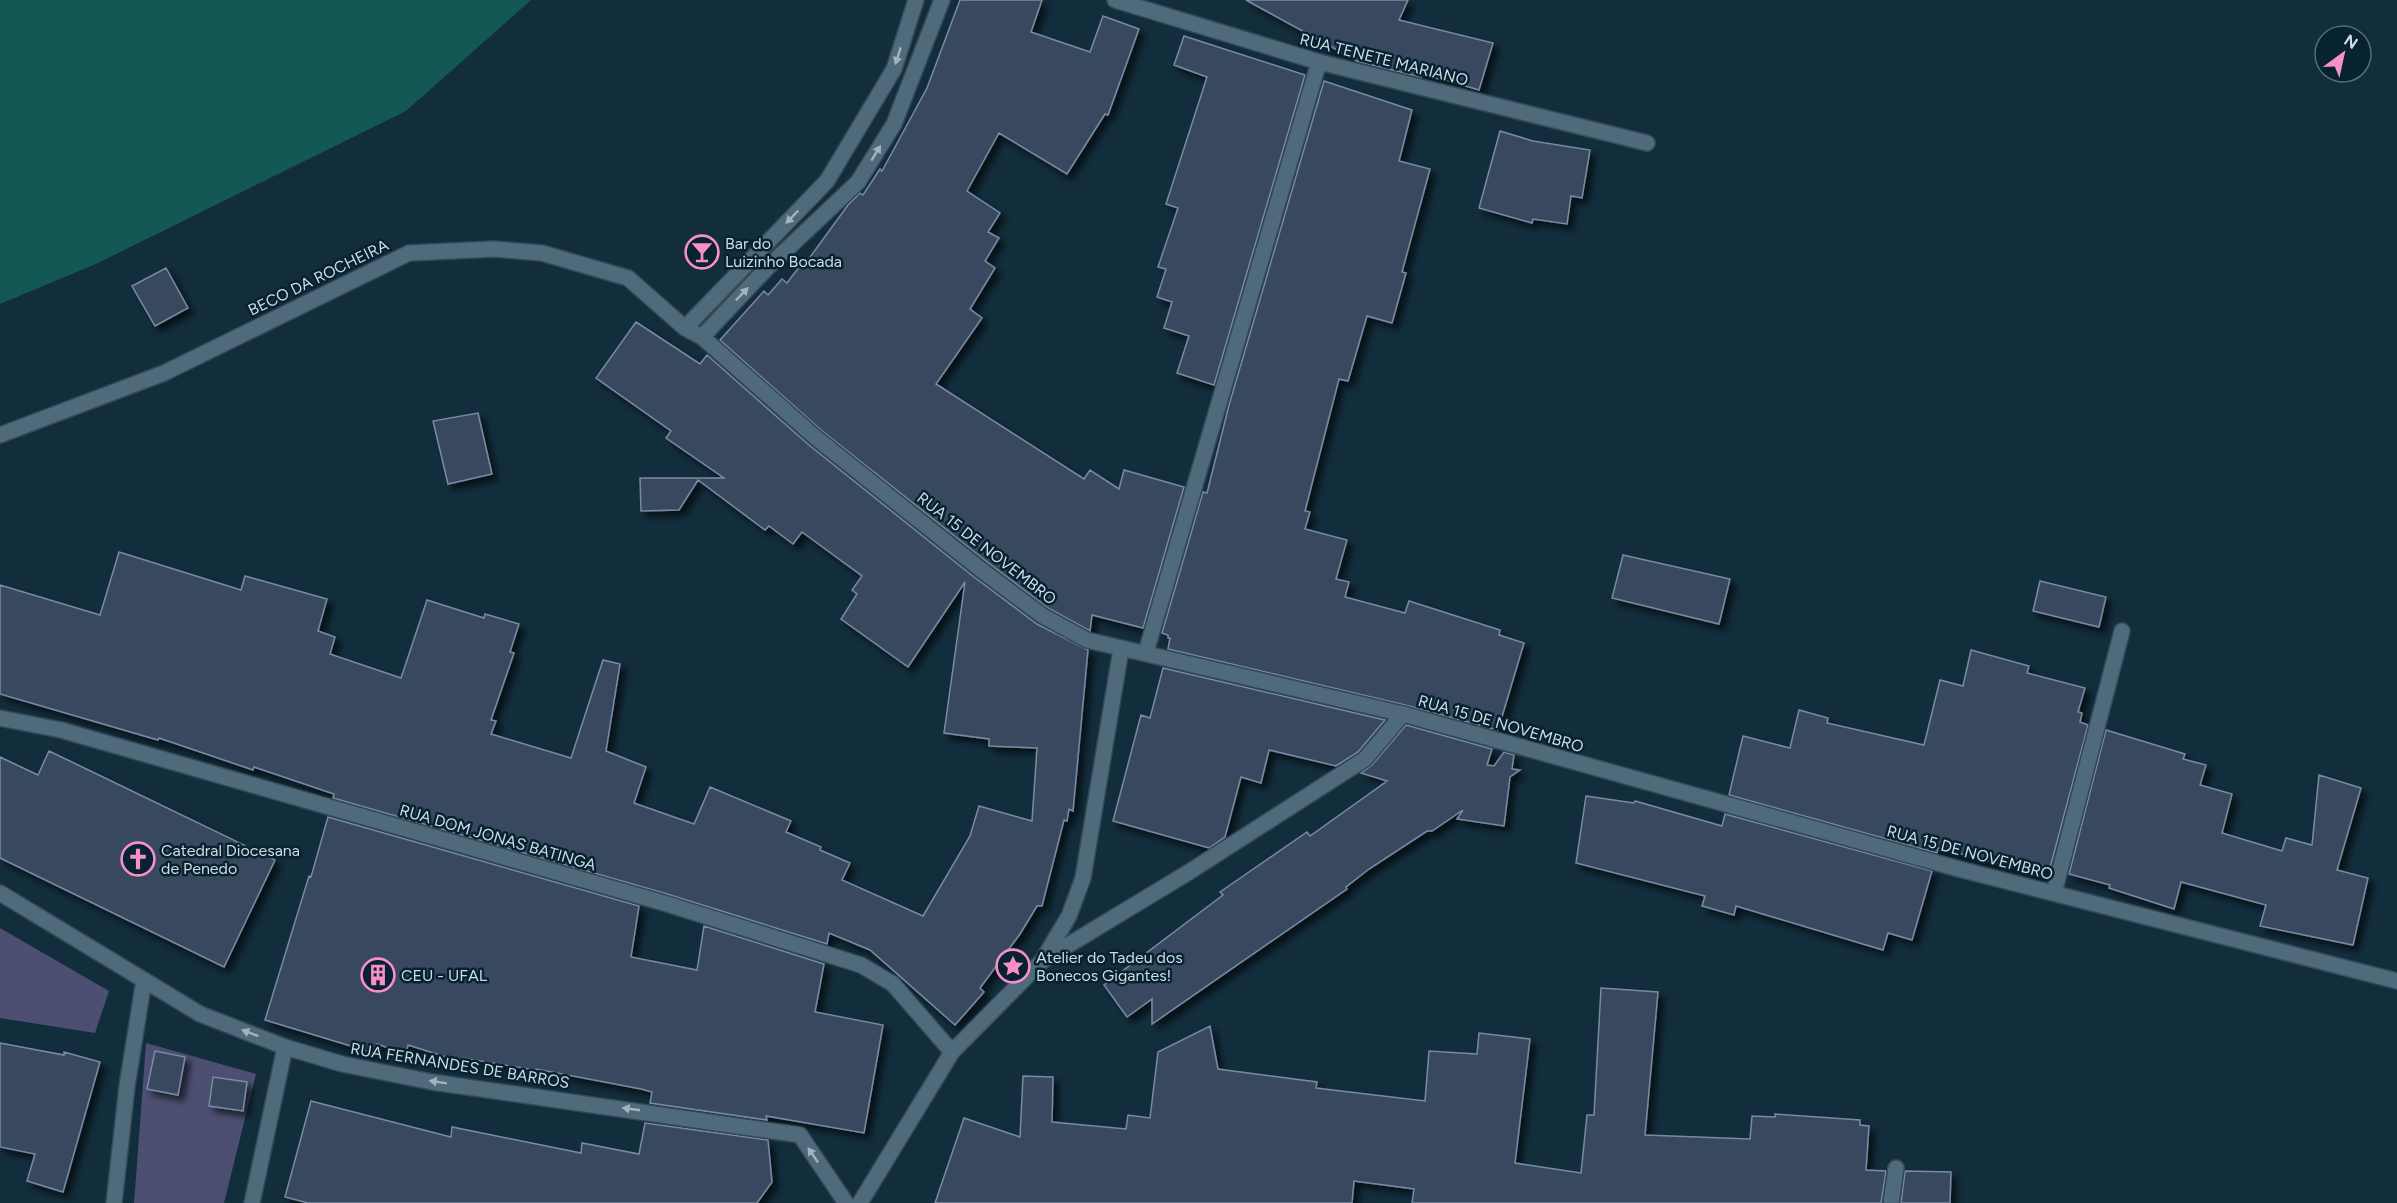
<svg xmlns="http://www.w3.org/2000/svg" width="2397" height="1203" viewBox="0 0 2397 1203" font-family="Figtree,sans-serif">
	<defs>
		<filter id="shadow"><feDropShadow dx="5.5" dy="5.5" stdDeviation="3" flood-color="#0009"/></filter>
	</defs>
	<rect width="100%" height="100%" fill="#122d3c"/>
	<path fill="#4c4f71" d="M0 928 109 991 95 1033 0 1018Z
		M146 1043 256 1074 224 1203H134Z"/>
	<path fill="#135855" d="M0 0H531L406 111 96 264 0 304Z"/>
	<path fill="#39495f" stroke="#798aa3" stroke-width="1.5" filter="url(#shadow)" d="M960 0H1042L1031 32 1090 52 1103 16 1139 29 1108 115 1105 114 1067 174 999 133 967 191 1000 213 988 232 999 238 985 261 995 268 970 309 982 318 936 384 1084 479 1090 470 1119 489 1124 470 1184 487 1143 628 1092 615 1090 631 1048 608 986 561 821 430 720 340 764 291 768 295 782 279 787 283 803 262 805 264 848 205 860 193 863 195 880 169 882 171 927 88Z
		M1246 0H1408L1399 20 1493 43 1479 90 1449 81 1421 75V77L1357 61Z
		M1184 36 1305 75 1214 385 1177 373 1189 336 1164 328 1172 302 1157 297 1166 269 1158 267 1178 208 1166 204 1207 77 1174 65Z
		M1324 81 1412 110 1399 161 1430 169 1402 272 1406 273 1392 323 1367 316 1348 381 1339 379 1305 511 1310 512 1305 529 1347 540 1336 579 1349 582 1345 597 1405 613 1409 601 1500 630 1499 635 1524 643 1498 730 1405 705 1168 649 1170 638H1168V635L1162 633 1203 492 1207 493 1229 405Z
		M1500 131 1533 141 1590 150 1582 198 1571 196 1567 224 1533 219 1532 223 1479 208Z
		M166 268 188 308 155 326 132 286Z
		M636 322 700 364 707 355 809 445 974 577 1037 624 1088 650 1073 811 1069 809 1067 821 1064 820 1042 906H1037L1020 934 980 988 984 992 955 1025 870 950 829 933 827 944 667 894 333 798 334 794 254 767 253 770 159 738 158 740 0 694V585L100 615 119 552 241 590 245 576 327 599 318 631 335 637 330 654 401 678 427 600 484 618 485 614 519 624 510 652 514 653 491 720 496 721 491 734 571 758 603 660 620 664 606 751 646 767 634 803 694 824 710 787 791 821 786 832 821 847 820 850 850 863 842 880 923 916 970 836 979 806 1032 821 1037 748 989 746V739L944 733 965 582 908 667 841 619 857 594 852 590 862 576 802 532 793 544 769 526 765 530 698 480 679 510 641 511 640 478H724L666 438 671 431 596 378Z
		M478 413 492 474 448 484 433 421Z
		M1623 555 1730 579 1719 624 1612 598Z
		M2040 581 2106 597 2099 627 2033 611Z
		M1971 650 2029 666 2027 673 2085 688 2078 712 2082 713 2080 722 2088 725 2050 868 2040 865 2038 874 1938 848 1937 853 1729 795 1743 736 1790 748 1799 710 1828 718 1827 723 1924 745 1940 680 1963 686Z
		M1163 668 1385 720 1358 752 1336 766 1269 750 1261 783 1241 777 1225 837 1209 848 1113 821 1141 715 1150 718Z
		M1406 725 1492 749 1487 765 1494 766 1504 752 1514 755 1512 769 1520 770 1510 777 1504 826 1457 819 1463 810 1432 831H1427L1369 869 1346 887 1347 889 1152 1024V999L1127 1017 1104 985 1223 895 1220 892 1307 832 1310 836 1387 781 1361 773 1372 765Z
		M2106 730 2185 754 2183 759 2206 765 2200 785 2232 794 2222 833 2282 851 2286 838 2312 845 2319 775 2361 788 2337 870 2368 878 2353 945 2260 926 2266 905 2181 882 2174 909 2109 888 2110 885 2069 874Z
		M49 751 275 860 224 967 0 858V757L38 775Z
		M1586 796 1634 803 1635 801 1722 826 1725 814 1932 871 1912 940 1888 933 1883 950 1736 906 1734 915 1702 906 1705 896 1576 863Z
		M328 817 639 906 631 957 697 970 704 926 824 964 815 1012 883 1025 864 1133 766 1116 767 1120 650 1103 652 1092 641 1089 536 1069 535 1070 463 1058 462 1062 408 1045 406 1054 377 1044 374 1053 265 1020 309 876 311 877Z
		M1601 988 1658 992 1645 1135 1750 1139 1752 1116 1775 1117V1114L1860 1120V1125L1869 1126 1866 1170 1886 1171 1881 1203H1412L1414 1189 1354 1181 1352 1203H935L964 1118 1020 1137 1023 1076 1053 1077 1052 1122 1126 1129 1128 1115 1150 1118 1158 1052 1210 1026 1218 1069 1317 1082 1316 1088 1425 1101 1429 1051 1477 1054 1479 1033 1530 1039 1515 1163 1581 1173 1587 1115H1594Z
		M0 1043 64 1055V1052L100 1062 63 1192 27 1181 35 1154 0 1147Z
		M155 1051 185 1057 178 1095 147 1089Z
		M213 1077 247 1082 243 1111 209 1106Z
		M311 1101 451 1137 452 1127 581 1153 582 1143 639 1154 645 1123 768 1140 772 1182 757 1203H308L285 1197Z
		M1905 1171 1951 1172 1950 1203H1901Z"/>
	<g fill="none" stroke-linecap="round" stroke-linejoin="round">
		<defs>
			<path id="lane" d="M1146 652 1319 62
				M1042 961 1189 872 1365 759 1403 714"/>
			<path id="street" d="M1115 0 1319 62 1647 143
				M685 328 827 181 894 69 916 0
				M702 337 767 268 858 182 894 124 942 0
				M0 435 164 373 409 253 494 249 542 253 628 278 685 328 702 337 815 437 980 569 1043 616 1087 640 1403 714 1959 869 2397 981
				M0 718 61 730 664 903 861 965 893 984 952 1052
				M2054 893 2122 631
				M114 1203 127 1086 144 980
				M252 1203 285 1047
				M860 1203 952 1052 1042 961 1069 916 1083 878 1121 649
				M1891 1203 1896 1168"/>
			<path id="secondary" d="M0 893 200 1014 285 1047 342 1064 432 1082 800 1135 846 1203"/>
		</defs>
		<use href="#lane" stroke="#354955" stroke-width="18"/>
		<use href="#street" stroke="#354955" stroke-width="18"/>
		<use href="#secondary" stroke="#354955" stroke-width="18"/>
		<use href="#lane" stroke="#4e6a7b" stroke-width="15"/>
		<use href="#street" stroke="#4e6a7b" stroke-width="15"/>
		<use href="#secondary" stroke="#4e6a7b" stroke-width="15"/>
	</g>
	<defs><path id="oneway-solid" d="M-6-.8H1V-3.2L6.5 0L1 3.2V.8H-6Z" transform="scale(1.5)"/></defs>
	<g fill="#a1b4c1">
		<use href="#oneway-solid" transform="translate(898 56) rotate(108)"/>
		<use href="#oneway-solid" transform="translate(876 153) rotate(-59)"/>
		<use href="#oneway-solid" transform="translate(792 217) rotate(134)"/>
		<use href="#oneway-solid" transform="translate(742 294) rotate(-46)"/>
		<use href="#oneway-solid" transform="translate(250 1033) rotate(-159)"/>
		<use href="#oneway-solid" transform="translate(438 1082) rotate(-171)"/>
		<use href="#oneway-solid" transform="translate(631 1109) rotate(-172)"/>
		<use href="#oneway-solid" transform="translate(813 1155) rotate(-124)"/>
	</g>
	<defs>
		<symbol id="bar-ring" viewBox="-11 -11 22 22"><circle r="9.5" fill="#072331" stroke="#f98fc9" stroke-width="1.5"/><path d="M-6-5H6L.8 .8V4.5H3.5V6h-7V4.5H-.8V.8Z" fill="#f98fc9"/></symbol>
		<symbol id="church-ring" viewBox="-11 -11 22 22"><circle r="9.5" fill="#072331" stroke="#f98fc9" stroke-width="1.5"/><path d="M-1.2-6h2.4v3.5h3.3v2.4h-3.3V6h-2.4V-.1h-3.3v-2.4h3.3Z" fill="#f98fc9"/></symbol>
		<symbol id="sight-ring" viewBox="-11 -11 22 22"><circle r="9.5" fill="#072331" stroke="#f98fc9" stroke-width="1.5"/><path d="M0-6L1.8-2.2L6-1.7L2.9 1.2L3.7 5.4L0 3.3L-3.7 5.4L-2.9 1.2L-6-1.7L-1.8-2.2Z" fill="#f98fc9"/></symbol>
		<symbol id="building-ring" viewBox="-11 -11 22 22"><circle r="9.5" fill="#072331" stroke="#f98fc9" stroke-width="1.5"/><path d="M-4-6H4V6H1V3H-1V6H-4ZM-2.5-4.3h1.7v1.8h-1.7ZM.8-4.3h1.7v1.8H.8ZM-2.5-1h1.7V.8h-1.7ZM.8-1h1.7V.8H.8Z" fill="#f98fc9"/></symbol>
	</defs>
	<g fill-rule="evenodd">
		<use href="#bar-ring" x="683" y="233" width="38" height="38"/>
		<use href="#church-ring" x="119" y="840" width="38" height="38"/>
		<use href="#sight-ring" x="994" y="947" width="38" height="38"/>
		<use href="#building-ring" x="359" y="956" width="38" height="38"/>
	</g>
	<g text-anchor="middle" stroke-width="5" stroke-linejoin="round" paint-order="stroke">
		<g font-size="16" fill="#cddce6" stroke="#072331">
			<text transform="translate(1384 59) rotate(14)" y="6">RUA TENETE MARIANO</text>
			<text transform="translate(318 277) rotate(-26)" y="6">BECO DA ROCHEIRA</text>
			<text transform="translate(987 548) rotate(38)" y="6">RUA 15 DE NOVEMBRO</text>
			<text transform="translate(1501 723) rotate(16)" y="6">RUA 15 DE NOVEMBRO</text>
			<text transform="translate(498 837) rotate(16)" y="6">RUA DOM JONAS BATINGA</text>
			<text transform="translate(1970 852) rotate(15)" y="6">RUA 15 DE NOVEMBRO</text>
			<text transform="translate(460 1065) rotate(9)" y="6">RUA FERNANDES DE BARROS</text>
		</g>
		<g font-size="16" fill="#cddce6" stroke="#072331" text-anchor="start">
			<text x="725" y="249">Bar do<tspan x="725" dy="18">Luizinho Bocada</tspan></text>
			<text x="161" y="856">Catedral Diocesana<tspan x="161" dy="18">de Penedo</tspan></text>
			<text x="1036" y="963">Atelier do Tadeu dos<tspan x="1036" dy="18">Bonecos Gigantes!</tspan></text>
			<text x="401" y="981">CEU - UFAL</text>
		</g>
	</g>
	<g transform="translate(2343 54) rotate(33)"><circle r="28" fill="#072331" stroke="#566d79" stroke-width="1.5"/>
	<path d="M0-4.5L10 22L0 15L-10 22Z" fill="#f98fc9"/>
	<text y="-9" font-size="16" font-weight="bold" text-anchor="middle" fill="#cddce6">N</text>
	</g>
</svg>
